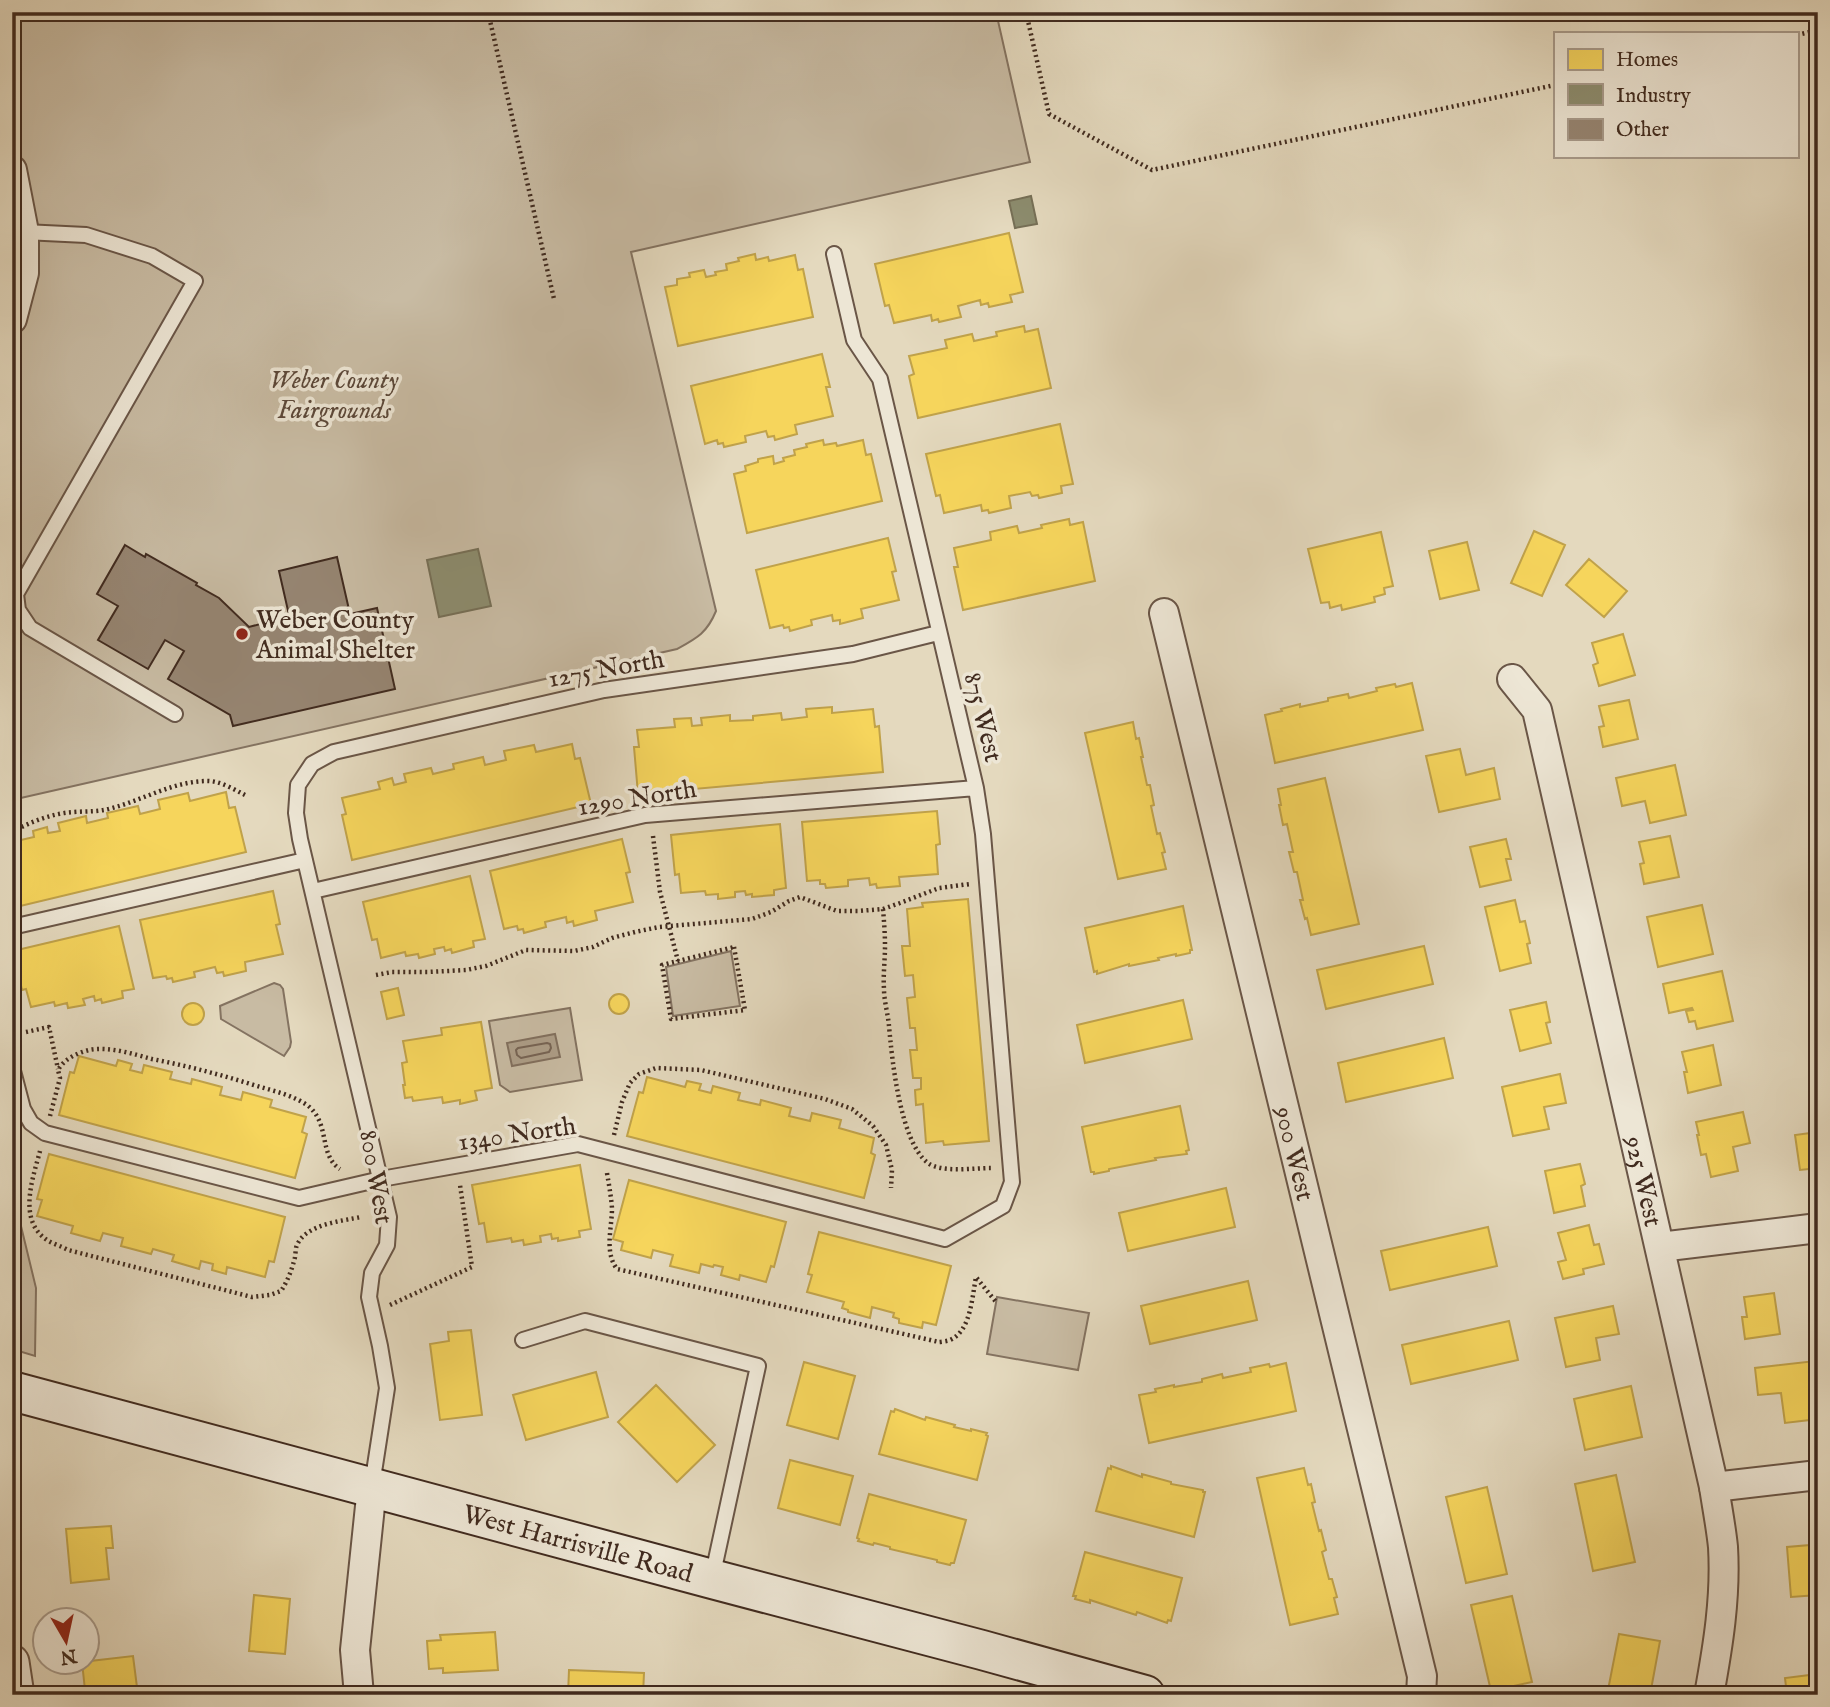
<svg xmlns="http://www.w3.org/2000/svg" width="1830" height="1707" viewBox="0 0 1830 1707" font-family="'IM FELL English',serif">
	<rect width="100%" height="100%" fill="#e4d9be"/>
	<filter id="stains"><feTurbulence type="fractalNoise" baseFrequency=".00286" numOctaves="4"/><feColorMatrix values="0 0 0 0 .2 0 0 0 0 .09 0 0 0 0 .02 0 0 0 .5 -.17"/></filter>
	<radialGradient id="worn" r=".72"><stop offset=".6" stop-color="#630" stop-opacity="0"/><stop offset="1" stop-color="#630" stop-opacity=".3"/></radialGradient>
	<path fill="#c8bba3" stroke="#847361" stroke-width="2" d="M12 12H996L1030 162 631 252 716 611C707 633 697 638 677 649L12 800Z
		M731 951 740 1006 673 1016 666 967Z
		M274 983 280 985 283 989 291 1042 290 1047 284 1056 221 1019 220 1006Z
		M570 1008 582 1080 510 1092 500 1085 489 1021Z
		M12 1189 36 1288 35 1356 12 1349Z
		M997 1297 1089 1313 1078 1370 987 1354Z"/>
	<path fill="#ad9e88" stroke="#82705e" stroke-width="2" d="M555 1034 560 1057 512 1066 507 1043Z"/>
	<path fill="#f6d55c" stroke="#c0a24a" stroke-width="2" d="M1009 233 1023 292 1010 295 1012 302 989 307 988 303 981 305 980 300 958 306 961 317 939 322 938 319 932 321 931 315 894 323 889 305 885 306 875 264Z
		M755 254 756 260 768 257 769 261 795 255 798 270 803 269 813 317 678 346 665 287 677 285V279L690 277 689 273 704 270 706 277 716 275 715 272 727 270 726 264 739 261 738 258Z
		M1024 326 1025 332 1038 329 1051 388 918 418 909 376 914 374 909 356 947 348 945 340 972 334 974 341 997 336 996 332Z
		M822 354 830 387H826L833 416 795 425 797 434 775 440 774 436 768 437 766 431 745 436 746 442 724 447 723 443 718 444 717 440 705 444 691 386Z
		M1060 424 1073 484 1061 486 1062 493 1039 498 1038 495 1032 496 1030 492 1009 496 1011 508 989 513 988 510 982 511 981 505 944 513 940 495 936 496 926 454Z
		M823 440 824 445 836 443 837 446 863 440 866 455 871 454 882 501 747 533 734 474 746 471 745 466 758 462V459L773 456 774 464 784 461 783 458 795 455 794 450 807 447 806 444Z
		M1069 519 1070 525 1083 522 1095 581 963 610 954 567H958L954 548 991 540 990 532 1017 526 1019 533 1042 528 1041 525Z
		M1534 531 1565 545 1542 596 1511 583Z
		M1381 532 1393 586 1384 588 1385 594 1374 597 1375 602 1342 610 1341 605 1330 608 1329 602 1321 603 1308 549Z
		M888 538 896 571 892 572 899 600 861 609 863 618 840 624V620L833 621 832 615 811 620 812 625 790 631 789 627 784 628 783 625 770 628 756 570Z
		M1467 542 1479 590 1440 599 1429 551Z
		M1589 559 1627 591 1604 617 1566 585Z
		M1623 634 1635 675 1599 686 1593 665 1598 663 1592 643Z
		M1412 683 1423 730 1275 763 1265 715 1282 711 1281 709 1300 704V707L1328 701V698L1348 694 1349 698 1377 691 1376 688 1395 684 1396 687Z
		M1629 700 1638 739 1603 747 1599 727 1604 726 1599 706Z
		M832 707V713L873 709 875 727 879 726 883 772 638 794 634 747H639L637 730 675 727 674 719 691 718 692 726 702 725 701 718 730 715V721L753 720V716L781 713 782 720 807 717 806 709Z
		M1133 722 1136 739 1139 738 1143 757H1141L1147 785H1150L1154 805 1151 806 1157 834 1160 833 1165 852 1162 853 1166 869 1118 879 1085 733Z
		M572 744 575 759 580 758 591 804 352 860 342 815 346 814 342 798 380 789 378 782 392 778 394 785 406 782 404 774 431 768 433 774 454 769 453 764 483 757 485 765 506 760 504 751 534 745 536 752Z
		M1460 749 1466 775 1494 768 1500 799 1439 812 1426 756Z
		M1675 765 1686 815 1650 823 1645 801 1622 806 1616 778Z
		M1325 778 1359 924 1311 935 1307 918 1305 919 1300 900H1303L1297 872H1294L1289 852H1293L1287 824 1283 825 1279 805H1281L1278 789Z
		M226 792 229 808 235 807 246 852 12 908V842L34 837 33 831 47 827 48 833 60 831 58 823 86 816 87 823 108 818 107 813 138 806 140 814 160 809 158 800 188 793 190 801Z
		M937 811 940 844 936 845 938 874 899 877 900 886 877 888 876 884 870 885 869 878 848 880V886L826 888 825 884H820V880L807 881 802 822Z
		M780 824 786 888 774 890V895L752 897V894L746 895 745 891 735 892V897L718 899V894L706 895 705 891 681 893 679 874 675 875 671 835Z
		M1670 836 1679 877 1644 884 1640 864 1644 863 1639 842Z
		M622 839 630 872 626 873 633 902 595 911 597 920 574 926 573 921 567 923 566 917 545 922 546 927 524 933 523 929 518 930 517 926 504 929 490 871Z
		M1506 839 1511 859H1506L1511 880 1480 887 1470 847Z
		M470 876 485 939 473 941 474 947 452 953 451 949 445 951 444 947 434 949 435 954 419 958 418 954 406 956 405 952 381 958 377 939 372 940 363 902Z
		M273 891 280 924 276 925 283 954 245 962 246 971 224 976 223 972 217 973 215 967 194 972 195 977 173 982 172 978 167 979 166 976 153 978 140 920Z
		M968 899 989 1141 944 1145 943 1141 926 1143 923 1104 916 1105 915 1090 921 1089V1078H913L910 1050H917L915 1028H910L907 998 915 997 913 975 905 976 902 946H910L907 909 923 907 922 903Z
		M1515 900 1520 922 1525 921 1530 943 1527 944 1531 963 1500 971 1485 907Z
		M1702 905 1713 954 1658 967 1647 917Z
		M1183 906 1192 950H1190V953L1176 956V954L1158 958 1159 960 1129 966V964L1097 974V971L1094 972 1085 928Z
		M119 926 134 989 122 991 123 998 102 1003 101 999 95 1001 94 996 83 999 85 1005 68 1008 67 1003 55 1006 54 1002 31 1007 26 989 22 990 13 951Z
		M1424 946 1433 984 1326 1009 1317 970Z
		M1722 971 1733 1021 1697 1029 1695 1021 1689 1022 1686 1011 1693 1010 1692 1008 1669 1013 1663 984Z
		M398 988 404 1015 387 1019 381 992Z
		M609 1004a10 10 0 1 1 20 0a10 10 0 1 1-20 0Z
		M1183 1000 1192 1039 1085 1063 1077 1025Z
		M1546 1002 1550 1022 1546 1023 1551 1043 1520 1051 1510 1010Z
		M182 1014a11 11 0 1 1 22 0a11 11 0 1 1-22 0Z
		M481 1022 492 1088 475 1091 477 1100 460 1104V1100L443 1103 442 1097 413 1101 412 1097 405 1098 403 1085H405L402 1063 407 1062 403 1041 442 1035 441 1028Z
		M1444 1038 1453 1078 1346 1102 1338 1063Z
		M1713 1045 1721 1085 1688 1093 1684 1072H1687L1682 1052Z
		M79 1056 116 1066 118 1060 132 1064 130 1070 142 1073 144 1065 172 1072 170 1079 191 1084 192 1079 222 1087 220 1095 241 1100 243 1092 272 1100 270 1107 306 1117 302 1132 307 1134 295 1178 59 1115 70 1072 74 1073Z
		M1560 1074 1566 1103 1544 1107 1549 1129 1513 1136 1502 1087Z
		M647 1077 685 1087 687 1081 701 1084 699 1090 711 1093 713 1086 740 1093 738 1100 760 1105 761 1100 791 1108 789 1116 810 1121 812 1113 841 1120 839 1128 874 1138 871 1153 875 1155 864 1198 627 1136 639 1092 643 1093Z
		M1180 1106 1189 1150 1186 1151 1187 1154 1155 1158 1156 1160 1109 1169V1171L1094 1174V1172H1091L1082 1127Z
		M1743 1112 1750 1143 1733 1147 1738 1171 1711 1177 1706 1154 1701 1155 1697 1135H1699L1696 1122Z
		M1818 1132V1168L1800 1170 1795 1135Z
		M49 1154 285 1217 274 1262 269 1261 265 1277 227 1267 226 1274 212 1270 213 1264 201 1261 199 1269 172 1261 174 1255 153 1249 151 1254 121 1246 123 1238 103 1233 100 1241 71 1233 73 1226 37 1216 42 1200 37 1199Z
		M1580 1164 1585 1184 1581 1186 1585 1206 1554 1213 1545 1171Z
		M580 1165 591 1229 579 1231 580 1237 558 1241V1238L552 1239 551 1234 540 1236 541 1242 524 1245 523 1240 512 1242 511 1238 487 1242 484 1223 479 1224 472 1185Z
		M629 1180 786 1222 774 1267 771 1266 766 1282 740 1275 739 1280 721 1275 723 1267 714 1265 713 1267 701 1264 699 1273 670 1266 673 1255 653 1250 651 1258 621 1250 623 1242 613 1239Z
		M1226 1188 1235 1227 1128 1251 1119 1213Z
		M1589 1225 1594 1245 1599 1244 1604 1264 1583 1269 1584 1274 1563 1279 1558 1262 1566 1260 1558 1233Z
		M1488 1227 1497 1266 1390 1290 1381 1251Z
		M819 1232 951 1266 936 1325 923 1322 922 1328 899 1323V1319L893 1317 894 1313 872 1307 870 1318 848 1312V1310L842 1308 844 1302 807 1292 812 1275 808 1274Z
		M1248 1281 1257 1320 1150 1344 1141 1306Z
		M1774 1293 1780 1334 1745 1339 1742 1317H1747L1744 1297Z
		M1613 1306 1619 1334 1596 1338 1600 1360 1566 1367 1555 1318Z
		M1509 1321 1518 1360 1411 1384 1402 1345Z
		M471 1330 482 1415 440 1420 430 1344 449 1341 448 1332Z
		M1815 1361 1818 1387V1419L1785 1423 1781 1393 1758 1395 1755 1368Z
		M804 1362 855 1376 838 1439 787 1425Z
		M1286 1363 1296 1411 1149 1443 1139 1395 1156 1392 1155 1389 1174 1385V1387L1202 1382V1379L1222 1374 1223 1378 1251 1372 1250 1368 1269 1364 1270 1367Z
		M596 1372 608 1417 526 1440 513 1395Z
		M656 1385 715 1445 677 1482 618 1422Z
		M1631 1386 1642 1437 1585 1450 1574 1399Z
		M895 1409 925 1420 926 1417 955 1425 954 1427 971 1431V1429L987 1433 986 1435 988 1436 977 1480 879 1454 891 1411 894 1412Z
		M790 1460 853 1476 840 1525 778 1508Z
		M1111 1466 1142 1477V1474L1171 1482V1484L1203 1490V1492H1205L1194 1537 1096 1511 1108 1468 1111 1469Z
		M1304 1468 1308 1485 1311 1484 1315 1502 1312 1503 1319 1531 1321 1530 1326 1550 1322 1552 1329 1579H1332L1337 1597 1334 1598 1338 1614 1290 1625 1257 1478Z
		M1616 1475 1635 1562 1593 1571 1575 1484Z
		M1487 1487 1507 1574 1466 1583 1446 1497Z
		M869 1494 966 1520 954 1563H951L950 1565 937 1562V1560L890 1549V1547L874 1543 873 1545 858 1541 859 1539 857 1538Z
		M111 1526 113 1548H106L109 1579 71 1583 66 1529Z
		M1810 1537H1818V1595L1791 1597 1787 1547 1810 1545Z
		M1085 1552 1182 1578 1171 1621 1168 1620 1167 1623 1137 1612 1136 1615 1090 1600V1603L1075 1599 1076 1596H1073Z
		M254 1595 290 1599 285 1654 249 1651Z
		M1512 1596 1532 1682 1491 1691 1471 1605Z
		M495 1632 498 1670 443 1673V1668L429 1669 427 1641 441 1640 440 1635Z
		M1619 1634 1660 1641 1650 1695H1607Z
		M133 1656 138 1695H102L101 1688 85 1690 82 1662Z
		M569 1670 644 1673 643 1695H568Z
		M1818 1674V1695H1787L1785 1678Z"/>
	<path fill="#8c8c6e" stroke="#766f56" stroke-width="2" d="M1031 196 1037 224 1015 228 1009 201Z
		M478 549 491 606 439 617 427 560Z"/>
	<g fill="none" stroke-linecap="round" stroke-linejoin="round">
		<path stroke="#776454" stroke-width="2" d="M547 1043 550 1044 551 1048 549 1052 521 1058 517 1055 516 1050 518 1048Z"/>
	</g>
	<path fill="#968572" stroke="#412b1f" stroke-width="2" d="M125 545 145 557 146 554 197 583 196 585 219 598 249 627 264 623V621L289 615 279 571 337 557 350 614 377 608 395 689 233 726 230 715 168 679 184 651 165 640 148 669 98 640 118 606 97 594Z"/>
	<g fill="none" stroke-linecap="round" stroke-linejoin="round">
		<defs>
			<path id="service" d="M24 232 86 235 152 256 195 281 16 594 18 610 30 628 175 714
				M313 891 645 815 976 788
				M12 927 305 860
				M12 1067 23 1109 31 1123 45 1133 299 1198 381 1179 578 1144 945 1239 1003 1206 1012 1182 983 834 976 788 880 379 854 340 834 254
				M523 1340 585 1321 758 1366 712 1578
				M372 1485 387 1388 380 1346 369 1297 372 1273 387 1245 389 1217 300 839 296 813 298 785 312 764 334 752 604 690 853 654 938 633"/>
			<g id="minor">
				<path d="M12 170 24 232V273L12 319"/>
				<path id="s1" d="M1164 613 1422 1676 1421 1695"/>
				<path id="s2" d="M1512 679 1537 710 1714 1487C1717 1507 1721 1527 1723 1547 1726 1597 1718 1646 1709 1695"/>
				<path d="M1660 1247 1818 1228"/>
				<path d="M1714 1487 1818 1475"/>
				<path d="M359 1695 355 1650 372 1487"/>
			</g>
			<path id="tertiary" d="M12 1662 17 1695"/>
			<g id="secondary">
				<path id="s3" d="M12 1391 712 1579 982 1650 1145 1695"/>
			</g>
		</defs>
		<use href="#service" stroke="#6a5647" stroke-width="18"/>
		<use href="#minor" stroke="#6a5647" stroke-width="32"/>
		<use href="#tertiary" stroke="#6a5647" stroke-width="37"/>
		<use href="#secondary" stroke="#412b1f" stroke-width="42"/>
		<path stroke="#412b1f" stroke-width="4.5" stroke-dasharray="2 3.5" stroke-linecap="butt" d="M488 12 554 299
			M1026 12 1049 114 1152 170 1555 85
			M1797 35 1818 30
			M12 832C30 822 53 813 74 812 87 811 99 812 112 808 143 800 172 782 205 781 219 780 233 789 245 795
			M653 836 660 892 678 961
			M883 909C884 921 885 934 885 946 885 960 883 975 884 989 884 1001 888 1014 889 1026 892 1059 900 1142 928 1163 941 1173 974 1168 991 1168
			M734 947 745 1010 671 1019 662 965Z
			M376 975 392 972H428L466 970 486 966 526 950 574 951 593 947 612 938 635 932 659 927 752 919 771 912 789 901 800 897 837 911H858L883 909 900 903 939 888 970 884
			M26 1032 49 1027 58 1069
			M50 1116 60 1078 58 1070C64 1059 77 1053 89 1050 109 1046 133 1054 152 1059 188 1066 222 1075 257 1086 274 1091 292 1095 307 1105 331 1123 318 1155 340 1169
			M614 1135 622 1102 630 1083 639 1074 656 1068 701 1070 825 1099 852 1109 873 1126 886 1145 892 1170 891 1188
			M40 1151C33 1178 17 1220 47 1240 53 1244 61 1246 68 1250L252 1297 270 1295 281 1291C287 1282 291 1272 294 1261 296 1256 295 1249 297 1245 306 1224 342 1221 361 1217
			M607 1173C609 1185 611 1196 612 1208 612 1228 604 1252 617 1269L939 1342C940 1342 948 1341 950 1340 971 1331 972 1297 976 1277L996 1302
			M390 1305 472 1267 460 1185"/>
		<use href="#service" stroke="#ede6d5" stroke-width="14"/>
		<use href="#minor" stroke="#ede6d5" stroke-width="28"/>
		<use href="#tertiary" stroke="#ede6d5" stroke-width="33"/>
		<use href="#secondary" stroke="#ede6d5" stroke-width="38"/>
	</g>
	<circle fill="#8f2418" stroke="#ede6d5" stroke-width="2.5" cx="242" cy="634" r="7"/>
	<g text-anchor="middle" stroke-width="7" stroke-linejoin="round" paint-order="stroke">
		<g font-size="26" font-style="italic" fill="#5c4839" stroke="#ede6d5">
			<text x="334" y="388">Weber County<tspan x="334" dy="30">Fairgrounds</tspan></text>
		</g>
		<g font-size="26" fill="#412b1f" stroke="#ede6d5" text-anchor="start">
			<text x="256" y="628">Weber County<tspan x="256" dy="30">Animal Shelter</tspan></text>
		</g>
		<g font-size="26" fill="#412b1f" stroke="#ede6d5">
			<text transform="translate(606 668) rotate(-10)" y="9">1275 North</text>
			<text transform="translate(984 717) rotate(76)" y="9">875 West</text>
			<text transform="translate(637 797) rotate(-9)" y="9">1290 North</text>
			<text transform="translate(517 1133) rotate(-8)" y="9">1340 North</text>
			<text dy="9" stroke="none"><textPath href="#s1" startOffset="556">900 West</textPath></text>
			<text transform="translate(377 1177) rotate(80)" y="9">800 West</text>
			<text dy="9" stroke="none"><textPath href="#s2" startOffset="523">925 West</textPath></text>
			<text dy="9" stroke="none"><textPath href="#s3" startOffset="586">West Harrisville Road</textPath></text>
		</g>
	</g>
	<rect width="1830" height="1707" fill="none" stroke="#e4d9be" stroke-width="42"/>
	<rect x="14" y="14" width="1802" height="1679" fill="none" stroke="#412b1f" stroke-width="3.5"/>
	<rect x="21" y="21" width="1788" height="1665" fill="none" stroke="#412b1f" stroke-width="2"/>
	<rect x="1554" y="32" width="245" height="126" fill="#ede6d5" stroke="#a89b8c" stroke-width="2"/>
	<rect x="1568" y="49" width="35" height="21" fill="#f6d55c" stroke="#a89b8c" stroke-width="2"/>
	<text x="1616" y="66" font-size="21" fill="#412b1f">Homes</text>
	<rect x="1568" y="84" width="35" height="21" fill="#8c8c6e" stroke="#a89b8c" stroke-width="2"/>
	<text x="1616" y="102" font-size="21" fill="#412b1f">Industry</text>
	<rect x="1568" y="119" width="35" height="21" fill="#968572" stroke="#a89b8c" stroke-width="2"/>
	<text x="1616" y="136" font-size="21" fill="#412b1f">Other</text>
	<g transform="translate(66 1641) rotate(171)"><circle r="33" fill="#ede6d5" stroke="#a89b8c" stroke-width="2"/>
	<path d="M0-5L12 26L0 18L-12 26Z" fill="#8f2418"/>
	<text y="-10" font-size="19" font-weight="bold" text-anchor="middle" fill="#412b1f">N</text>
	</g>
	<rect width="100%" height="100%" filter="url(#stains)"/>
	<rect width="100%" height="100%" fill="url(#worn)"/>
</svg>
